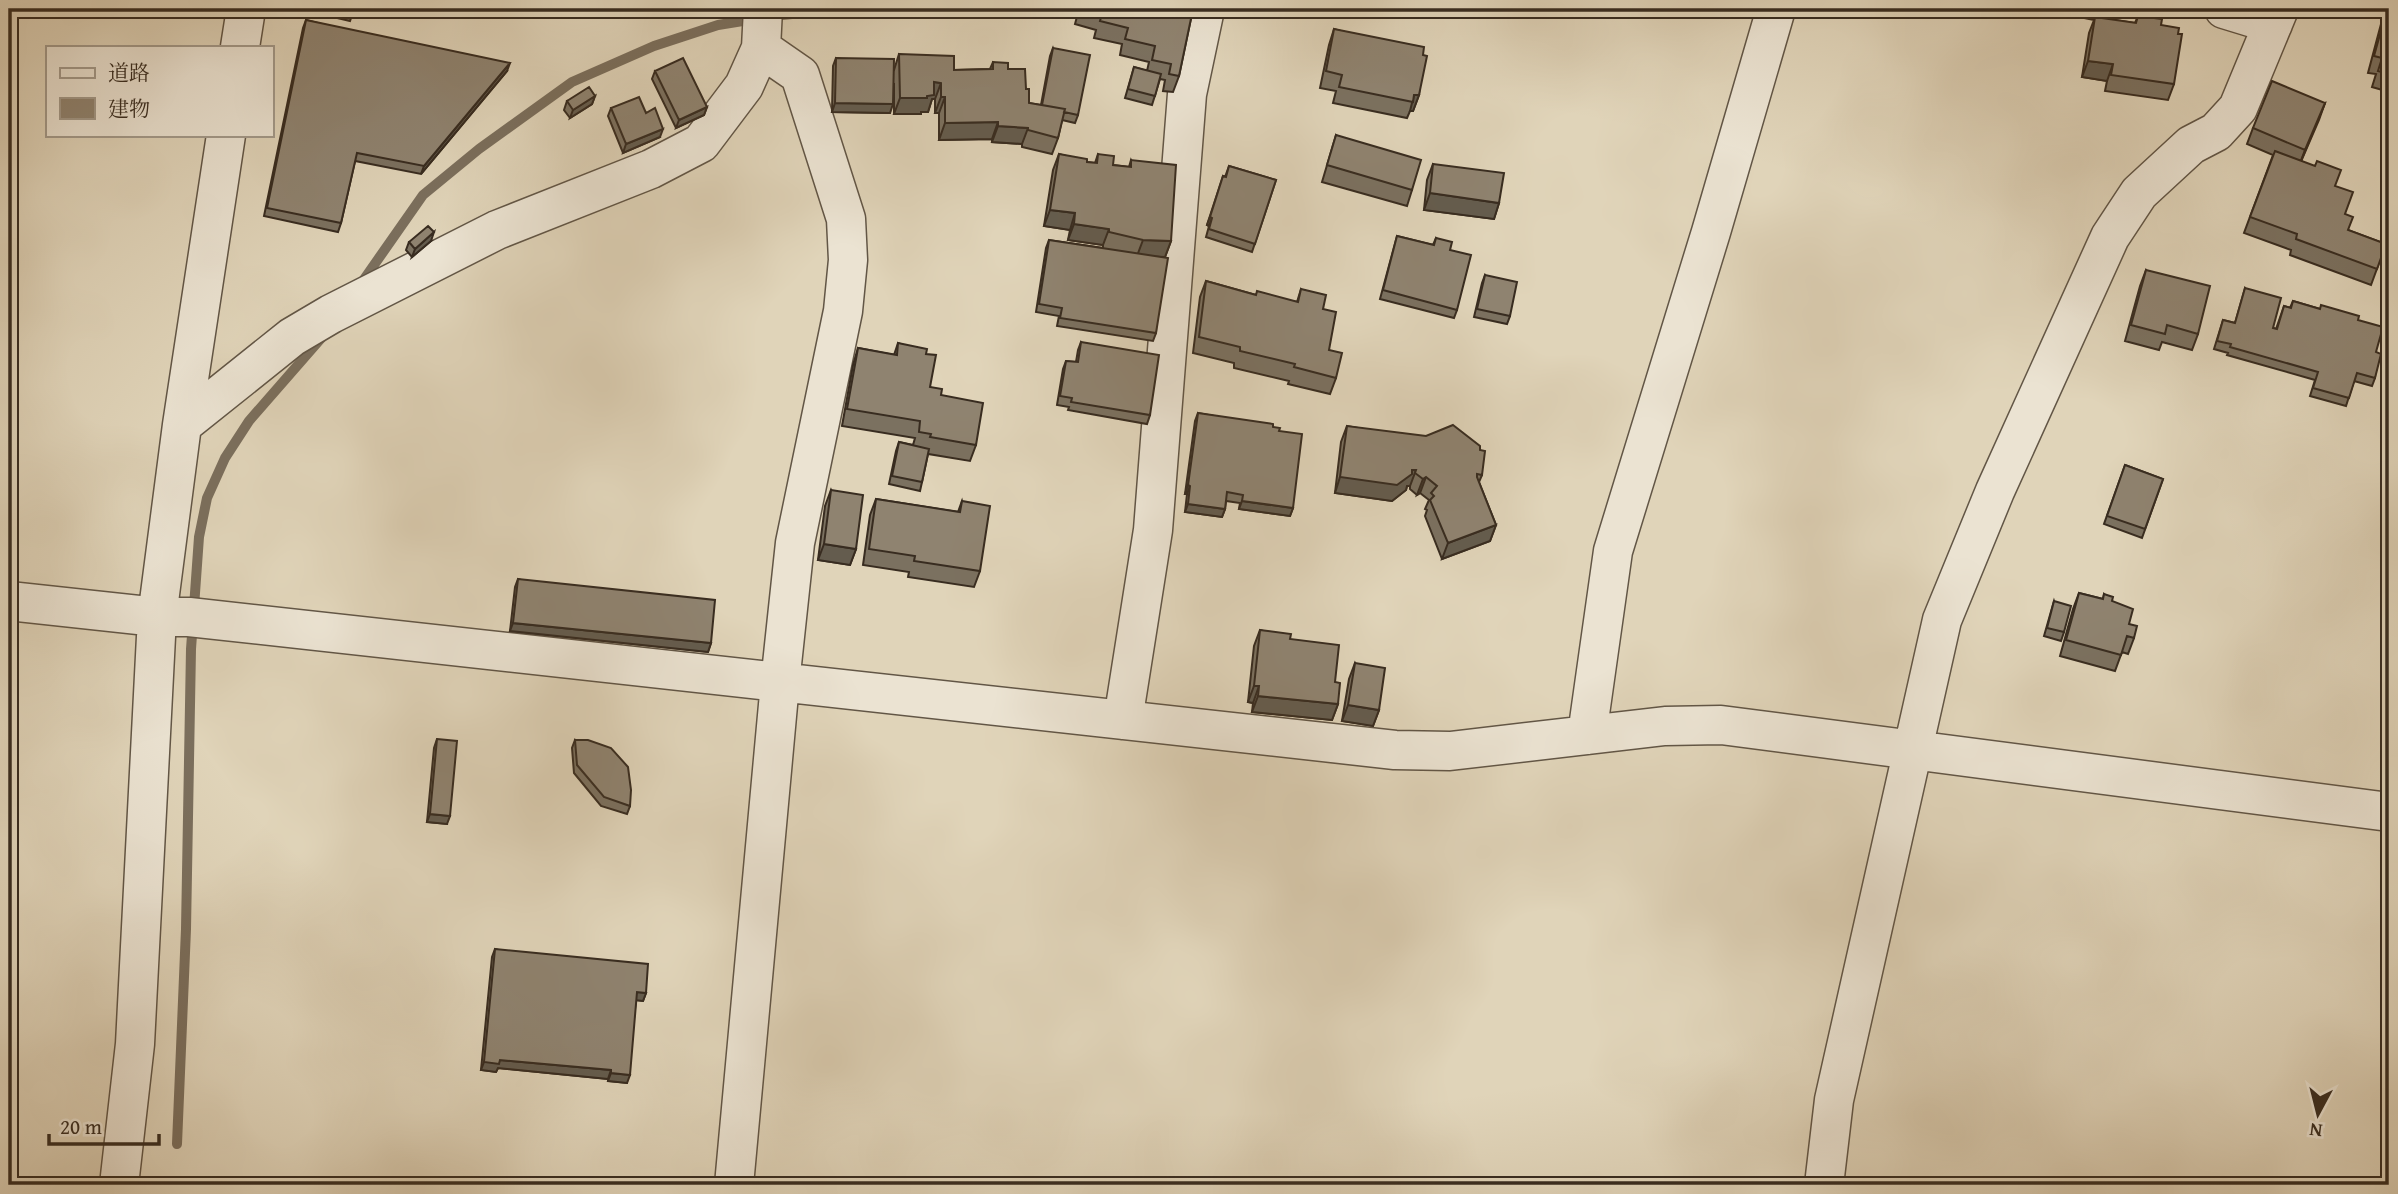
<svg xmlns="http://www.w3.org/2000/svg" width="2398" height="1194" viewBox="0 0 2398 1194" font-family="'Gentium Book Plus','Noto Serif JP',serif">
	<rect width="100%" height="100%" fill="#e0d4b9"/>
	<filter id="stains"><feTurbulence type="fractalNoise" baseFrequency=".00286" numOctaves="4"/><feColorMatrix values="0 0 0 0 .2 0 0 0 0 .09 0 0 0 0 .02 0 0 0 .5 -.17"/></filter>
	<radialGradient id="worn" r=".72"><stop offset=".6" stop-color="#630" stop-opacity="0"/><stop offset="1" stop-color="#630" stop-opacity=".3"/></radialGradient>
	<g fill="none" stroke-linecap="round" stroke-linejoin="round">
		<path stroke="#7b6f5d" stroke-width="10" d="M771 16 845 9
			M360 285 423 195 479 149 572 82 654 46 718 25 755 19
			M177 1144 186 929 191 649 199 537 207 498 225 458 249 421 324 335"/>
		<defs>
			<path id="minor" d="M2224 9 2273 24
				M240 47 246 9
				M182 425 292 337 331 314 497 230 651 169 701 143 744 86 761 48 763 9
				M9 601 157 617H189L1395 750 1450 751 1665 726 1721 725 2389 812
				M1123 720 1153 530 1187 94 1205 9
				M1587 735 1613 551 1711 232 1776 9
				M119 1185 135 1044 157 617 182 425 226 135
				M734 1185 780 683 795 543 843 311 848 260 846 219 800 75 761 48
				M1824 1185 1834 1100 1942 620 1995 491 2110 237 2139 193 2191 145 2216 132 2238 108 2279 9"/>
		</defs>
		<use href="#minor" stroke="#625646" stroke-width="41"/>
		<use href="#minor" stroke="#ebe3d2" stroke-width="38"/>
	</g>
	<path fill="#7b7160" stroke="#382c20" stroke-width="2" d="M300 9H328L325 17 299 12Z
		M335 9H354L350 21 333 17Z
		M1079 9H1193L1179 76 1173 92 1163 91 1165 80 1160 79 1152 105 1125 98 1134 67 1147 71 1149 62 1120 55 1122 44 1094 38 1096 30 1075 24Z
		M1390 9H1403V11Z
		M2071 9H2110L2108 19 2135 23 2138 16 2161 25 2174 84 2168 100 2105 91 2107 81 2082 77 2089 33 2094 20 2074 16V12H2070Z
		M2385 9H2389V92L2372 87 2376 74 2368 73Z
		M306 20 507 71 421 174 355 161 341 223 338 232 264 216 303 28Z
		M1334 29 1423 55 1419 95 1413 111H1410L1407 118 1333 103 1336 91 1320 88 1329 45Z
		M1053 48 1078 115 1075 123 1062 120 1058 138 1052 154 1022 147V144L992 142V139L939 140V113H935V99H932L928 112H921V114H894V83L890 113 832 112 833 66 836 58 894 70 899 54 954 70 990 69 993 62 1008 69 1026 89 1029 103 1041 105 1050 56Z
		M655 71 707 107 704 115 676 128 652 79Z
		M595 96 592 104 570 118 564 110 567 101Z
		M2325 103 2301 161 2335 186 2345 214 2348 230 2386 244 2371 285 2290 255 2291 250 2244 233 2273 155 2247 144 2253 128Z
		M611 108 646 113 660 137 623 153 608 116Z
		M1336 135 1412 190 1407 206 1322 182Z
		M1059 154 1087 162 1095 163 1098 154 1113 165 1129 167 1131 160 1171 241 1165 257H1159L1156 333 1153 341 1057 326 1059 316 1036 312 1046 248 1049 240 1103 248V245L1068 240 1070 230 1044 226 1053 170Z
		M1433 164 1499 203 1494 219 1424 210 1427 180Z
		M1229 166 1276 180 1252 252 1206 237 1209 226 1207 225 1223 176 1225 177Z
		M1397 236 1433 245 1436 238 1450 250 1457 310 1454 318 1380 299Z
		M431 241 412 257 406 250 409 242Z
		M2146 270 2198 334 2192 350 2162 342 2159 350 2125 341 2140 286Z
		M1485 275 1510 316 1507 324 1474 317 1482 283Z
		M1206 281 1256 295 1297 302 1301 289 1323 309 1329 350 1336 378 1330 394 1288 384 1289 381 1234 368V363L1193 353 1200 297Z
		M2245 288 2273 328 2276 329 2284 306 2290 308 2293 301 2358 320 2376 352 2375 378 2372 386 2354 381 2346 406 2310 396 2315 380 2227 355 2228 353 2214 349 2223 320 2235 323Z
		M1081 342 1150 415 1147 424 1068 410 1069 407 1057 405 1063 369 1066 361 1076 362 1078 350Z
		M898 343 926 354 930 387 941 395 976 445 970 461 928 454 922 482 920 491 889 484 896 451 899 442 913 445 915 438 842 426 853 365 858 348 894 355Z
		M1198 413 1273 427 1279 431 1293 508 1290 516 1239 509 1240 503 1226 501 1225 509 1222 517 1185 512 1187 494H1185L1195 421Z
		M1347 426 1480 450 1482 475 1479 482 1496 525 1490 541 1442 559 1425 516 1427 510 1425 509 1429 500 1420 493 1417 495 1410 489V486H1407L1406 490 1392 501 1335 493 1341 442Z
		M2125 465 2163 479 2142 538 2104 524Z
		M831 490 856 549 850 565 818 560 825 506Z
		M876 499 958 512 962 501 980 571 974 587 908 577 909 572 863 565 870 515Z
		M518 579 711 643 708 652 510 631 515 587Z
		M2079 593 2103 599 2104 594 2112 601 2129 624 2134 638 2128 654 2122 652 2115 671 2060 656 2073 609Z
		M2054 601 2064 632 2061 641 2044 636Z
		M1260 630 1290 639 1335 682 1338 704 1332 720 1252 712 1253 703 1248 702 1254 646Z
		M1355 663 1379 710 1373 726 1342 721 1349 679Z
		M437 739 447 824 427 822 434 748Z
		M575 740 630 806 627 814 601 806 574 773 572 748Z
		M495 949 646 993 643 1001 636 1000 627 1083 608 1081V1079L498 1068 496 1072 481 1070 492 957Z"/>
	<path fill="#645c4e" stroke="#382c20" stroke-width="2" d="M674 9H689L672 13Z
		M2088 61 2113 64 2107 81 2082 77Z
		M510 63 507 71 421 174 424 166Z
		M934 82 941 83 935 99H932L928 112H921V114H894L900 98Z
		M1414 95H1419L1413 111H1410Z
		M595 96 592 104 570 118 573 110Z
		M941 97H945L939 113H935Z
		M835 103 893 104 890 113 832 112Z
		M2325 103 2319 120 2299 166 2305 150Z
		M707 107 704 115 676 128 679 120Z
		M998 122 992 139 939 140 945 123Z
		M998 126 1028 128 1022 144 992 142Z
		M663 129 660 137 623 153 626 144Z
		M1430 193 1499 203 1494 219 1424 210Z
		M1050 210 1075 213 1070 230 1044 226Z
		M1210 217 1212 218 1209 226 1207 225Z
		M1074 224 1109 229 1103 245 1068 240Z
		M434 232 431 241 412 257 415 249Z
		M1143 240 1171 241 1165 257 1137 256Z
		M1412 470H1416L1410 486H1407L1406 490 1392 501 1335 493 1340 477Z
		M1426 477 1420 493 1417 495 1423 479Z
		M1188 485 1190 486 1187 494H1185Z
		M1242 501 1293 508 1290 516 1239 509Z
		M1188 504 1225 509 1222 517 1185 512Z
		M1496 525 1490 541 1442 559 1448 543Z
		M824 544 856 549 850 565 818 560Z
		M513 623 711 643 708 652 510 631Z
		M1254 686H1259L1253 703 1248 702Z
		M1258 696 1338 704 1332 720 1252 712Z
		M1348 705 1379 710 1373 726 1342 721Z
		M430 814 450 816 447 824 427 822Z
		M637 992 646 993 643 1001 634 1000Z
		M500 1060 611 1070 608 1079 498 1068 496 1072 481 1070 484 1062Z
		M611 1073 630 1075 627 1083 608 1081Z"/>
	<path fill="#8f8370" stroke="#382c20" stroke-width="2" d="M336 9H354L353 13Z
		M1084 9H1193L1179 76 1169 74 1171 64 1152 60 1155 46 1125 39 1128 28 1100 21 1102 14Z
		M2082 9H2110V14Z
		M2387 9H2389V74L2378 71 2382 58 2374 56Z
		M2138 16 2162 19 2161 25 2179 28 2178 34H2182L2174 84 2111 75 2113 64 2088 61 2095 17 2136 23Z
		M306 20 510 63 424 166 357 153 341 223 267 208Z
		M1334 29 1424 47 1423 55 1427 56 1419 95H1414L1413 102 1339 87 1342 75 1326 71Z
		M1053 48 1090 55 1078 115 1064 112 1065 109 1042 105Z
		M899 54 954 56V70L993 69V62L1008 63V69H1025L1026 89H1029V103L1065 109 1058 138 1028 130V128L998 126V122L945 123V97H941V83L934 82V95L927 96V98H900Z
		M683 58 707 107 679 120 655 71Z
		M836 58 894 59 893 104 835 103Z
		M1134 67 1161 74 1155 96 1128 89Z
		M2272 81 2325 103 2305 150 2253 128Z
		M589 87 595 96 573 110 567 101Z
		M639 97 646 113 655 108 663 129 626 144 611 108Z
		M1336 135 1421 160 1412 190 1327 165Z
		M2275 151 2315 166 2317 161 2341 170 2335 186 2353 192 2345 214 2353 217 2348 230 2386 244 2377 269 2296 239 2297 234 2250 217Z
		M1059 154 1087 159V162L1097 163 1098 154 1114 156 1113 165 1131 167V160L1176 165 1171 241 1143 240 1109 232V229L1074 224 1075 213 1050 210Z
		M1433 164 1504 173 1499 203 1430 193Z
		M1229 166 1276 180 1255 244 1209 229 1212 218 1210 217 1223 176 1226 177Z
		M428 226 434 232 415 249 409 242Z
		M1397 236 1434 245 1436 238 1452 242 1450 250 1471 255 1457 310 1383 290Z
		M1049 240 1168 258 1156 333 1060 318 1062 308 1039 304Z
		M2146 270 2210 286 2198 334 2167 325 2165 334 2131 325Z
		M1485 275 1517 282 1510 316 1477 309Z
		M1206 281 1256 295 1257 291 1298 302 1301 289 1326 295 1323 309 1336 312 1329 350 1342 353 1336 378 1294 367 1295 364 1240 351V347L1199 337Z
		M2245 288 2281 298 2273 328 2277 329 2284 306 2291 308 2293 301 2320 309 2321 305 2359 316 2358 320 2383 327 2376 352 2381 354 2375 378 2357 373 2349 398 2313 388 2318 372 2230 347 2231 344 2217 341 2223 320 2235 323Z
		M1081 342 1159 355 1150 415 1071 402 1072 398 1060 396 1066 361 1078 362Z
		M898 343 927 349 926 354 936 355 930 387 942 389 941 395 983 403 976 445 930 437 931 434 919 432 920 421 847 409 858 348 897 355Z
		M1198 413 1273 424V427L1280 428 1279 431 1302 434 1293 508 1242 501 1243 495 1227 492 1225 509 1188 504 1190 486 1188 485Z
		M1453 425 1480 446V450L1485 451 1482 475 1477 474V477L1496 525 1448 543 1430 500 1434 496 1431 493 1437 486 1426 477 1423 479 1415 473 1416 470H1412V474L1397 485 1340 477 1347 426 1426 436Z
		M899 442 929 449 922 482 892 476Z
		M2125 465 2163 479 2145 529 2107 516Z
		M831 490 863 495 856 549 824 544Z
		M876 499 960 512 962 501 990 506 980 571 914 561 915 556 869 549Z
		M518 579 715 600 711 643 513 623Z
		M2079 593 2103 599 2104 594 2113 597 2112 601 2133 609 2129 624 2137 626 2134 638 2127 636 2121 655 2066 640Z
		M2054 601 2071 606 2064 632 2047 628Z
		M1260 630 1291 634 1290 639 1339 645 1335 682 1340 683 1338 704 1258 696 1259 686H1254Z
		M1355 663 1385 668 1379 710 1348 705Z
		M437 739 457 741 450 816 430 814Z
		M575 740H588L611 748 628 767 631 790 630 806 604 797 577 765Z
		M495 949 648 964 646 993 637 992 630 1075 611 1073V1070L500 1060 499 1064 484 1062Z"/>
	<rect width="2398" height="1194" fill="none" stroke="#e0d4b9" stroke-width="35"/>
	<rect x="10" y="10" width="2377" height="1173" fill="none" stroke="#382c20" stroke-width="3.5"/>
	<rect x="18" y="18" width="2363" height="1159" fill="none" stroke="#382c20" stroke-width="2"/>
	<rect x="46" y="46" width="228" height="91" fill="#ebe3d2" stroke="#a39a8b" stroke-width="2"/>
	<rect x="60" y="68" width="35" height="10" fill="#ebe3d2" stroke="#a39a8b" stroke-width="2"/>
	<text x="108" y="80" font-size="21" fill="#382c20">道路</text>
	<rect x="60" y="98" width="35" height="21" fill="#8f8370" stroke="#a39a8b" stroke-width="2"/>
	<text x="108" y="116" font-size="21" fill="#382c20">建物</text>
	<g transform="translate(2318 1114) rotate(187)" stroke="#ebe3d2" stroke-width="5" paint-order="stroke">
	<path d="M0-5L12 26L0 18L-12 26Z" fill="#382c20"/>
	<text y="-10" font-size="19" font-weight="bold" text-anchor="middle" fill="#382c20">N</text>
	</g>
	<path d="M49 1134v10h110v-10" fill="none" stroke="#382c20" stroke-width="3.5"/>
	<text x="60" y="1134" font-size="21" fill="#382c20" stroke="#ebe3d2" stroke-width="5" paint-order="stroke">20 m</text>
	<rect width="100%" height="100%" filter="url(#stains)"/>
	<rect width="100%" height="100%" fill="url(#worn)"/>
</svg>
